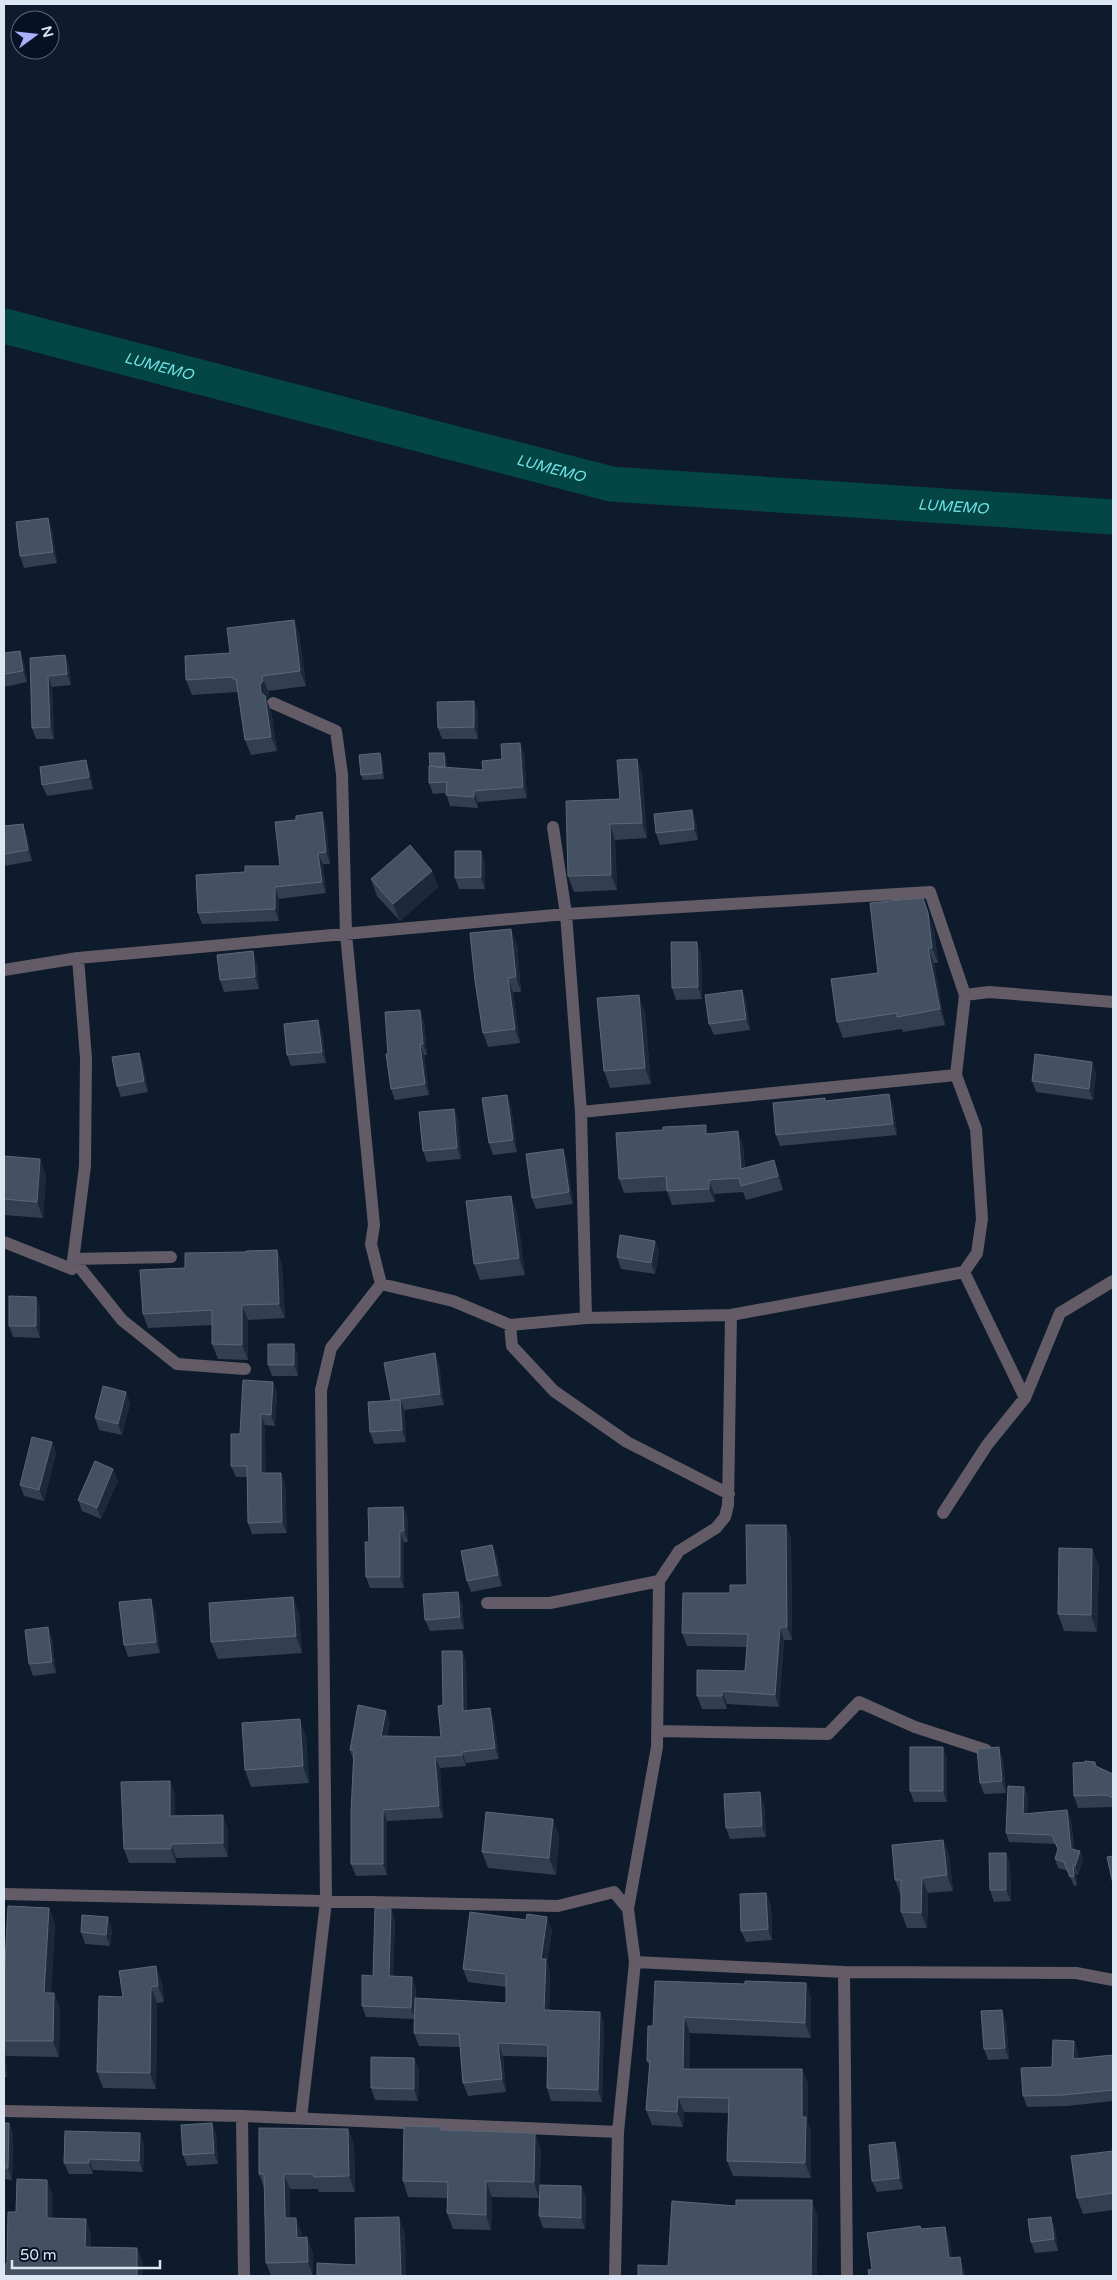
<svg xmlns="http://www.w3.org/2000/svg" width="1117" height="2280" viewBox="0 0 1117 2280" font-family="'Varela Round',sans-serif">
	<rect width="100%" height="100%" fill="#0e1b2d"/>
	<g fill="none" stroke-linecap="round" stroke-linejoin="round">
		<path stroke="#044546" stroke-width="35" id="s1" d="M4 326 611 484 1113 517"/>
		<path stroke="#635b65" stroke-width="12" d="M273 703 336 731 342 774 346 934 374 1225 371 1244 381 1284 331 1348 321 1390 326 1901 301 2118
			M553 827 566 914 581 1112 586 1318
			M4 970 78 958 566 914 930 892 965 995 956 1075 976 1129 982 1219 977 1253 964 1272 731 1315 586 1318 510 1325 453 1301 381 1284
			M965 995 989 992 1113 1002
			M581 1112 956 1075
			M4 1242 72 1269 85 1166 86 1058 78 958
			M73 1259 122 1320 177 1364 245 1369
			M73 1259 171 1257
			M964 1272 1025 1398
			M510 1325 512 1346 554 1391 627 1442 729 1494
			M943 1513 987 1445 1025 1398 1060 1313 1113 1281
			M487 1603H550L659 1581
			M657 1731 828 1734 859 1702 915 1727 986 1750
			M4 1894 558 1906 614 1892 628 1909 635 1962 618 2132 615 2276
			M628 1909 657 1747 659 1581 679 1551 716 1528 725 1517 728 1505 731 1315
			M635 1962 844 1972 1076 1973 1113 1980
			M844 1972 847 2276
			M4 2111 242 2116 618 2132
			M242 2116 244 2276"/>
	</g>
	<path fill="#313f51" d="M52 529 57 563 24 568 20 556Z
		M294 620 299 634 306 686 268 691 269 696 266 699 271 711 277 751 251 755 245 740 238 692 192 695 186 680 230 653Z
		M4 653 24 662 27 682 4 687Z
		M65 655 69 666 71 685 52 687 54 739H36L32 728 30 658Z
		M474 701 478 713V739H442L438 728Z
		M520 743 524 754 527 798 478 802V808L450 806 446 793 433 794 429 783 430 766 444 753 446 758 447 768 483 770 502 759Z
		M380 753 382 759 384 779 363 780 361 775Z
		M637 759 642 774 647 838 615 840 617 890 574 892 568 876 620 799Z
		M90 771 93 789 47 796 42 785Z
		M696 821 698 840 660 845 656 833Z
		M326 824 330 864H323L326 893 279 899V921L202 924 198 913 280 866Z
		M4 826 27 835 32 861 4 866Z
		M485 862V889H459L455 878Z
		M432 871 438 887 400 921 377 896 371 879Z
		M934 929 938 963H934L945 1025 903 1032 902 1029 843 1038 837 1022 878 973Z
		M517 944 521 992H513L520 1043 488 1047 483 1033Z
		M701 953 702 999 676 1000 672 988Z
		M257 963 259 989 224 992 220 980Z
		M742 990 746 1002 750 1030 714 1035 709 1024Z
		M645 1012 651 1084 610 1088 604 1071Z
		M424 1021 427 1055H424L429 1095 395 1100 391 1089 388 1054Z
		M322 1032 326 1063 291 1066 287 1055Z
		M139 1053 143 1064 148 1092 121 1097 117 1086Z
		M1092 1062 1096 1074 1093 1100 1036 1092 1032 1081Z
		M826 1101 893 1105 897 1135 780 1146 776 1135Z
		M511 1106 517 1152 493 1155 489 1143Z
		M454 1109 458 1120 461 1159 427 1162 423 1151Z
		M709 1133 743 1145 745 1168 779 1174 783 1190 746 1200 743 1192 714 1194 715 1202 672 1205 667 1191 624 1193 619 1179Z
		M563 1149 567 1161 573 1204 536 1209 532 1198Z
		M4 1156 46 1175 43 1218 4 1215Z
		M511 1196 517 1213 525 1275 480 1280 474 1264Z
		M655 1241 659 1252 655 1274 621 1269 617 1257Z
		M277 1250 282 1265 285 1318 248 1320V1360L218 1359 212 1344V1325L148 1328 143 1314 185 1268 246 1252Z
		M36 1297 40 1308V1338L13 1337 9 1326Z
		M298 1355V1376H272L268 1365Z
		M439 1364 444 1405 404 1410 406 1442 374 1444 370 1432 391 1400Z
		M273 1382 277 1393 275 1426 265 1425V1473H281L285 1484 287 1533 252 1534 248 1523 247 1477H236L231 1466 240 1434Z
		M126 1392 130 1403 122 1435 99 1430 95 1418Z
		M52 1442 56 1454 44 1501 24 1496 20 1485Z
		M113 1469 118 1481 101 1519 82 1511 78 1500Z
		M403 1507 408 1518V1542H404V1588H370L366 1577 369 1542Z
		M786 1525 791 1538 792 1640H784L779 1707 727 1704V1709H702L697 1696 745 1671 747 1647 687 1646 682 1633 730 1593 747 1585Z
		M492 1545 497 1556 502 1586 471 1592 467 1581Z
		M1092 1549 1099 1566 1097 1632 1064 1631 1058 1614Z
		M293 1597 299 1614 302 1653 218 1659 211 1642Z
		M462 1603 464 1629 430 1631 425 1620Z
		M155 1610 160 1653 128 1657 124 1645Z
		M52 1638 56 1673 33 1676 29 1664Z
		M462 1651 466 1662 467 1711 494 1720 499 1759 466 1763V1766L440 1768 443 1818 387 1821V1875L356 1876 351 1864 353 1759 350 1750 390 1722 387 1736 441 1737 443 1705Z
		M306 1736 309 1783 251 1787 245 1770Z
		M947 1758V1802H914L910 1791Z
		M1003 1759 1006 1793 984 1794 980 1783Z
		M1095 1762 1097 1766 1113 1774V1808L1111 1807 1078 1808 1074 1796Z
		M170 1781 175 1795V1816L228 1829V1857L176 1858V1863H129L124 1849Z
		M1024 1787 1028 1796 1027 1814 1067 1810 1071 1820 1074 1849 1080 1851 1083 1860 1078 1875 1076 1874 1077 1885 1074 1886 1068 1871 1058 1868 1055 1859 1058 1849 1056 1844 1009 1842 1006 1833Z
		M764 1804 766 1837 730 1839 726 1828Z
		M553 1819 559 1836 556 1875 488 1868 482 1852Z
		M943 1840 949 1855 953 1891 928 1893 927 1928H907L901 1912V1896L895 1880Z
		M1006 1853 1010 1864 1011 1901 994 1902 990 1890Z
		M766 1893 771 1905 772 1940 746 1942 741 1931Z
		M49 1908 55 1924 51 1993H54L60 2009 59 2057 6 2056 7 2077H4V1983Z
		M395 1920 393 1976 416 1988V1998L506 2003V1987L468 1982 463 1969 552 1930 547 1962 550 1972 549 2010 600 2012 604 2024 602 2102 551 2101 547 2088V2057L503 2056 506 2092 468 2096 463 2083 460 2047 419 2046 414 2033V2019L366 2017 362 2006Z
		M112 1929 110 1946 85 1944 81 1932Z
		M162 1982 164 2002 157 2003 156 2089 103 2088 97 2072 123 1997Z
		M806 1983 811 1998V2038L690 2033 689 2069H802L808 2084V2123L811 2132V2178L733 2176 727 2161 728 2113 684 2112 683 2127 652 2125 646 2110 650 2067 647 2061 653 2026 745 1984Z
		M1006 2021 1009 2059 988 2060 984 2049Z
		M1074 2041 1078 2052 1077 2059 1113 2055V2101L1067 2106 1027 2107 1023 2096 1052 2067Z
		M414 2058 419 2069 418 2101 375 2100 371 2088Z
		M4 2123H9L13 2134 12 2180 4 2179Z
		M212 2123 216 2135 218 2164 187 2166 183 2155Z
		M348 2129 354 2145 355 2192H319L318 2189H290V2218L302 2233V2237H307L313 2253V2276H271L266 2263 264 2188 259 2174Z
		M443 2130 541 2149 539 2198 492 2197 491 2230 453 2229 447 2213 448 2198 408 2197 403 2181Z
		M144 2144 143 2172 93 2170V2174H69L64 2163Z
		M1113 2151V2210L1083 2214 1077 2198Z
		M899 2153 903 2189 877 2192 872 2181Z
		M581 2186 586 2197 585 2229 543 2228 539 2216Z
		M1055 2228 1058 2251 1035 2253 1031 2242Z"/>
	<path fill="#1b293b" d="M48 518 52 529 57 563 53 552Z
		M294 620 299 634 306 686 300 671Z
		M20 651 24 662 27 682 23 671Z
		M65 655 69 666 71 685 67 674Z
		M48 676 52 687 54 739 50 727Z
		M262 676 268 691 269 696 266 699 271 711 277 751 271 737 261 693 260 685Z
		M474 701 478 713V739L474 727Z
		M520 743 524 754 527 798 523 787Z
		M380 753 382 759 384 779 382 773Z
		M444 753 446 758 447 774 445 768Z
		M637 759 642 774 647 838 642 823Z
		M86 760 90 771 93 789 89 777Z
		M474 791 478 802V808L474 797Z
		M692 810 696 821 698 840 694 829Z
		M322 812 326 824 330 864 326 852Z
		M23 824 27 835 32 861 28 850Z
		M610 824 615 840 617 890 611 875Z
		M481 851 485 862V889L481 877Z
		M318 853 323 864 326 893 322 882Z
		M432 871 438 887 400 921 393 904Z
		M275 887 279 899V921L275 909Z
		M923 898 934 929 938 963 932 948Z
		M511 929 517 944 521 992 516 977Z
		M697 942 701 953 702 999 698 987Z
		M928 948 934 963 945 1025 940 1009Z
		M253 951 257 963 259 989 255 977Z
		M508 978 513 992 520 1043 515 1029Z
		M742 990 746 1002 750 1030 746 1019Z
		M639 995 645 1012 651 1084 645 1068Z
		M420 1010 424 1021 427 1055 423 1044Z
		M318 1020 322 1032 326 1063 322 1052Z
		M420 1044 424 1055 429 1095 425 1084Z
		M139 1053 143 1064 148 1092 144 1081Z
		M1092 1062 1096 1074 1093 1100 1089 1089Z
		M889 1094 893 1105 897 1135 893 1124Z
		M507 1095 511 1106 517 1152 513 1140Z
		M454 1109 458 1120 461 1159 457 1148Z
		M738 1131 743 1145 746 1183 741 1169Z
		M563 1149 567 1161 573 1204 569 1192Z
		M40 1159 46 1175 43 1218 37 1202Z
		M774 1160 779 1174 783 1190 778 1176Z
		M709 1180 714 1194 715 1202 709 1189Z
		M511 1196 517 1213 525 1275 519 1258Z
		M655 1241 659 1252 655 1274 651 1263Z
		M277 1250 282 1265 285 1318 279 1304Z
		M36 1297 40 1308V1338L36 1326Z
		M242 1305 248 1320V1360L242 1345Z
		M294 1344 298 1355V1376L294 1365Z
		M435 1353 439 1364 444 1405 440 1394Z
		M273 1382 277 1393 275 1426 271 1415Z
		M126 1392 130 1403 122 1435 118 1424Z
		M400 1400 405 1411 406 1442 402 1430Z
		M261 1414 265 1425 266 1485 261 1473Z
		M52 1442 56 1454 44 1501 39 1490Z
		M113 1469 118 1481 101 1519 97 1508Z
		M281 1473 285 1484 287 1533 282 1522Z
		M403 1507 408 1518V1542L404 1531Z
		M786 1525 791 1538 792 1640 787 1627Z
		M400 1531 404 1542V1588L400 1577Z
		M492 1545 497 1556 502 1586 498 1575Z
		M1092 1549 1099 1566 1097 1632 1091 1615Z
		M458 1592 462 1603 464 1629 460 1617Z
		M293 1597 299 1614 302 1653 296 1636Z
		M151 1599 155 1610 160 1653 156 1642Z
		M48 1627 52 1638 56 1673 52 1662Z
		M780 1627 784 1640 779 1707 775 1695Z
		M462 1651 466 1662 467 1723 463 1711Z
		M722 1691 727 1704V1709L722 1696Z
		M490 1708 494 1720 499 1759 495 1748Z
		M386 1711 390 1722 385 1747 381 1736Z
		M300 1719 306 1736 309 1783 303 1766Z
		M943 1747 947 1758V1802L943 1791Z
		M999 1747 1003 1759 1006 1793 1002 1781Z
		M462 1752 466 1763V1766L462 1755Z
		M435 1757 440 1768 443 1818 439 1806Z
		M170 1781 175 1795V1830L170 1816Z
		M1024 1787 1028 1796 1026 1823 1023 1814Z
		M760 1792 764 1804 766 1837 762 1826Z
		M383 1810 387 1821V1875L383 1864Z
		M1067 1810 1071 1820 1074 1858 1071 1849Z
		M223 1815 228 1829V1857L223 1843Z
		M553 1819 559 1836 556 1875 549 1858Z
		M943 1840 949 1855 953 1891 947 1875Z
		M171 1844 176 1858V1863L171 1849Z
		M1080 1851 1083 1860 1078 1875 1075 1866Z
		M1006 1853 1010 1864 1011 1901 1006 1890Z
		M1073 1865 1076 1874 1077 1885 1074 1876Z
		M922 1878 928 1893 927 1928 921 1913Z
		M766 1893 771 1905 772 1940 768 1929Z
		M49 1908 55 1924 50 2009 44 1993Z
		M391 1909 395 1920 393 1987 389 1976Z
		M108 1917 112 1929 110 1946 106 1935Z
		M547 1917 552 1930 547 1962 550 1972 549 2023 544 2010 541 1959Z
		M156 1966 162 1982 164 2002 158 1986Z
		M412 1977 416 1988 415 2019 411 2008Z
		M806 1983 811 1998V2038L805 2023Z
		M151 1987 157 2003 156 2089 150 2073Z
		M54 1993 60 2009 59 2057 53 2041Z
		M1002 2010 1006 2021 1009 2059 1005 2048Z
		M600 2012 604 2024 602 2102 598 2090Z
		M684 2017 690 2033 688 2084 683 2069Z
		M1074 2041 1078 2052 1077 2070 1073 2059Z
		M498 2043 503 2056 506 2092 502 2079Z
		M4 2050 6 2056 7 2077 4 2068Z
		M414 2058 419 2069 418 2101 414 2089Z
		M802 2069 808 2084V2123L811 2132V2178L805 2163 802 2117Z
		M678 2097 684 2112 683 2127 677 2112Z
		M9 2123 13 2134 12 2180 8 2168Z
		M212 2123 216 2135 218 2164 214 2153Z
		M348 2129 354 2145 355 2192 349 2176Z
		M140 2133 144 2144 143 2172 139 2161Z
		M535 2133 541 2149 539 2198 534 2182Z
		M895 2142 899 2153 903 2189 899 2178Z
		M89 2159 93 2170V2174L89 2163Z
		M284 2174 290 2189V2234L285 2218Z
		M47 2180 53 2195 52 2233 47 2218Z
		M486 2181 492 2197 491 2230 486 2215Z
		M581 2186 586 2197 585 2229 581 2218Z
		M812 2200 818 2217 817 2276H811Z
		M399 2217 405 2233 406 2276H401Z
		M1051 2217 1055 2228 1058 2251 1054 2239Z
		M296 2218 302 2233V2253L297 2238Z
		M86 2219 91 2234V2262L85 2247Z
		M945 2227 950 2241 954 2272 949 2258Z
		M307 2237 313 2253V2276L308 2262Z
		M137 2248 143 2263 142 2276H137Z
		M960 2257 965 2271V2276H962Z"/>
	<path fill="#435163" stroke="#5c6879" d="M48 518 53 552 20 556 16 522Z
		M294 620 300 671 262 676 263 681 260 685 261 693 265 696 271 737 245 740 236 679H233V677L186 680 185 656 230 653 227 628Z
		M20 651 23 671 4 674V653Z
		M65 655 67 674 48 676 50 727 32 728 30 658Z
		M474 701V727L438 728 437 702Z
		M520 743 523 787 474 791V797L446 795 447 782 429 783V766L483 770 482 761 502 759 501 744Z
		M380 753 382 773 361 775 359 755Z
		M429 753H444L445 768 430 766Z
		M637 759 642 823 610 824 611 875 568 876 566 801 620 799 617 760Z
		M86 760 89 777 42 785 40 767Z
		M692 810 694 829 656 833 654 814Z
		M322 812 326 852 318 853 322 882 275 887V909L198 913 196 875 245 872V866H280L275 822 296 820V816Z
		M23 824 28 850 4 854V826Z
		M410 845 432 871 393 904 371 879Z
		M455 851H481V877L455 878Z
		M923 898 928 913 932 948H928L940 1009 897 1017V1013L837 1022 831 979 878 973 870 903Z
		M511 929 516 977 508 978 515 1029 483 1033 475 981 470 933Z
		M671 942H697L698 987 672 988Z
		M253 951 255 977 220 980 217 955Z
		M742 990 746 1019 709 1024 705 995Z
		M639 995 645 1068 604 1071 597 998Z
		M420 1010 423 1044H420L425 1084 391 1089 386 1054H388L385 1012Z
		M318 1020 322 1052 287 1055 284 1024Z
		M139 1053 144 1081 117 1086 112 1057Z
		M1035 1054 1092 1062 1089 1089 1032 1081Z
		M889 1094 893 1124 776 1135 773 1103 825 1098V1101Z
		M507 1095 513 1140 489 1143 482 1098Z
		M454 1109 457 1148 423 1151 419 1112Z
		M706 1125V1134L738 1131 741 1169 774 1160 778 1176 741 1186 739 1178 709 1180V1189L667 1191 666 1176 619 1179 616 1133 663 1130V1127Z
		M563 1149 569 1192 532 1198 526 1154Z
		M4 1156 40 1159 37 1202 4 1199Z
		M511 1196 519 1258 474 1264 466 1201Z
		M620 1235 655 1241 651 1263 617 1257Z
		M277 1250 279 1304 242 1305V1345L212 1344V1310L143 1314 140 1270 185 1268V1253L246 1252V1251Z
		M9 1296 36 1297V1326H9Z
		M268 1344H294V1365H268Z
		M435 1353 440 1394 391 1400 384 1363Z
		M243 1380 273 1382 271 1415 261 1414V1473H281L282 1522 248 1523 247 1466H231V1434H240Z
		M103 1386 126 1392 118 1424 95 1418Z
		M400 1400 402 1430 370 1432 368 1402Z
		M32 1437 52 1442 39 1490 20 1485Z
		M95 1461 113 1469 97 1508 78 1500Z
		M403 1507 404 1531H400V1577H366L365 1542H369L368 1508Z
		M746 1525H786L787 1627H780L775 1695 722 1691V1696H697V1670L745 1671 748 1634 682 1633 683 1593H730V1585H747Z
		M492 1545 498 1575 467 1581 461 1551Z
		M1059 1548 1092 1549 1091 1615 1058 1614Z
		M458 1592 460 1617 425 1620 423 1594Z
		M293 1597 296 1636 211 1642 209 1603Z
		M151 1599 156 1642 124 1645 119 1602Z
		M48 1627 52 1662 29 1664 25 1630Z
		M442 1651H462L463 1711 490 1708 495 1748 462 1752V1755L435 1757 439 1806 383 1810V1864H351V1812L354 1750H350L358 1705 386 1711 381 1736 441 1737 438 1706 443 1705Z
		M300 1719 303 1766 245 1770 242 1723Z
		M910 1747H943V1791H910Z
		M999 1747 1002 1781 980 1783 977 1749Z
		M1085 1761 1095 1762V1766L1113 1774V1798L1107 1795 1074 1796 1073 1763 1086 1762Z
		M170 1781V1816L223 1815V1843L171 1844V1849H124L121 1782Z
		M1008 1786 1024 1787 1023 1814 1067 1810 1071 1849 1080 1851 1075 1866 1073 1865 1074 1876 1070 1877 1064 1862 1055 1859 1058 1849 1052 1835 1006 1833Z
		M760 1792 762 1826 726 1828 724 1794Z
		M486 1812 553 1819 549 1858 482 1852Z
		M943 1840 947 1875 922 1878 921 1913 901 1912V1880H895L892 1845Z
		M989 1853H1006V1890H990Z
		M1113 1856V1884L1107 1857Z
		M766 1893 768 1929 741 1931 740 1894Z
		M8 1906 49 1908 44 1993H54L53 2041H4V1983Z
		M375 1908 391 1909 389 1976 412 1977 411 2008 362 2006V1975L373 1976Z
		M470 1912 526 1920 527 1914 547 1917 541 1959H546L544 2010 600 2012 598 2090 547 2088 548 2045 498 2043 502 2079 463 2083 459 2034 414 2033 415 1998 506 2003V1974L463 1969Z
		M82 1915 108 1917 106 1935 81 1932Z
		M156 1966 158 1986 151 1987 150 2073 97 2072 99 1996 123 1997 119 1971Z
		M655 1981 745 1984V1981L806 1983 805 2023 684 2017 683 2069H802V2117H806L805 2163 727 2161 729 2098 678 2097 677 2112 646 2110 650 2061H647L648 2026H653Z
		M1002 2010 1005 2048 984 2049 981 2011Z
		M1053 2040 1074 2041 1073 2059 1113 2055V2090L1063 2095 1023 2096 1021 2068 1052 2067Z
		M371 2057 414 2058V2089L371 2088Z
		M4 2123H9L8 2168H4Z
		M212 2123 214 2153 183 2155 181 2125Z
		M404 2126 441 2127V2130L535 2133 534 2182 486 2181V2215L447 2213 448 2182 403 2181Z
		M259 2128 348 2129 349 2176 314 2177 313 2174H284L285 2218H296L297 2238 307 2237 308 2262 266 2263 264 2174H259Z
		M65 2131 140 2133 139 2161 89 2159V2163H64Z
		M895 2142 899 2178 872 2181 869 2145Z
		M1113 2151V2193L1077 2198 1071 2156Z
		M17 2179 47 2180V2218L86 2219 85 2247 137 2248V2276H4V2264H7L8 2212H16Z
		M540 2185 581 2186V2218L539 2216Z
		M736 2200H812L811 2276H638V2265L668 2266 672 2201 736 2206Z
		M399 2217 401 2276H317V2263L356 2265 355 2218Z
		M1051 2217 1054 2239 1031 2242 1028 2219Z
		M920 2226 921 2229 945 2227 949 2258 960 2257 962 2276H869L868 2270 872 2269 867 2233Z"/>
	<g text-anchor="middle" stroke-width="4.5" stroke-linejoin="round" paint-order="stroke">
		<g font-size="15" font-style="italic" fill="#70e2e3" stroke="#061223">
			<text dy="5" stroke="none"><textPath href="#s1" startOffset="160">LUMEMO</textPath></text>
			<text dy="5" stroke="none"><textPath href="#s1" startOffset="565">LUMEMO</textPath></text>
			<text dy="5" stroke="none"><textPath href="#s1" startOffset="970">LUMEMO</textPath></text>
		</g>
	</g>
	<rect width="1117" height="2280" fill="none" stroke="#dde6f3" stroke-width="10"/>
	<g transform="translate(35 35) rotate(75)"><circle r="24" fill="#061223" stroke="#5c6776"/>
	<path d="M0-4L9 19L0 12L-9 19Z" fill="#a7b1fc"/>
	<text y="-8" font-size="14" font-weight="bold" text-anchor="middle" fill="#dde6f3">N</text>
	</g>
	<path d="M12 2260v8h148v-8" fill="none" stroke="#dde6f3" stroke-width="2.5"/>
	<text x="20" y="2260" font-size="15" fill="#dde6f3" stroke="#061223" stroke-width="4" paint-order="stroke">50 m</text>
</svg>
